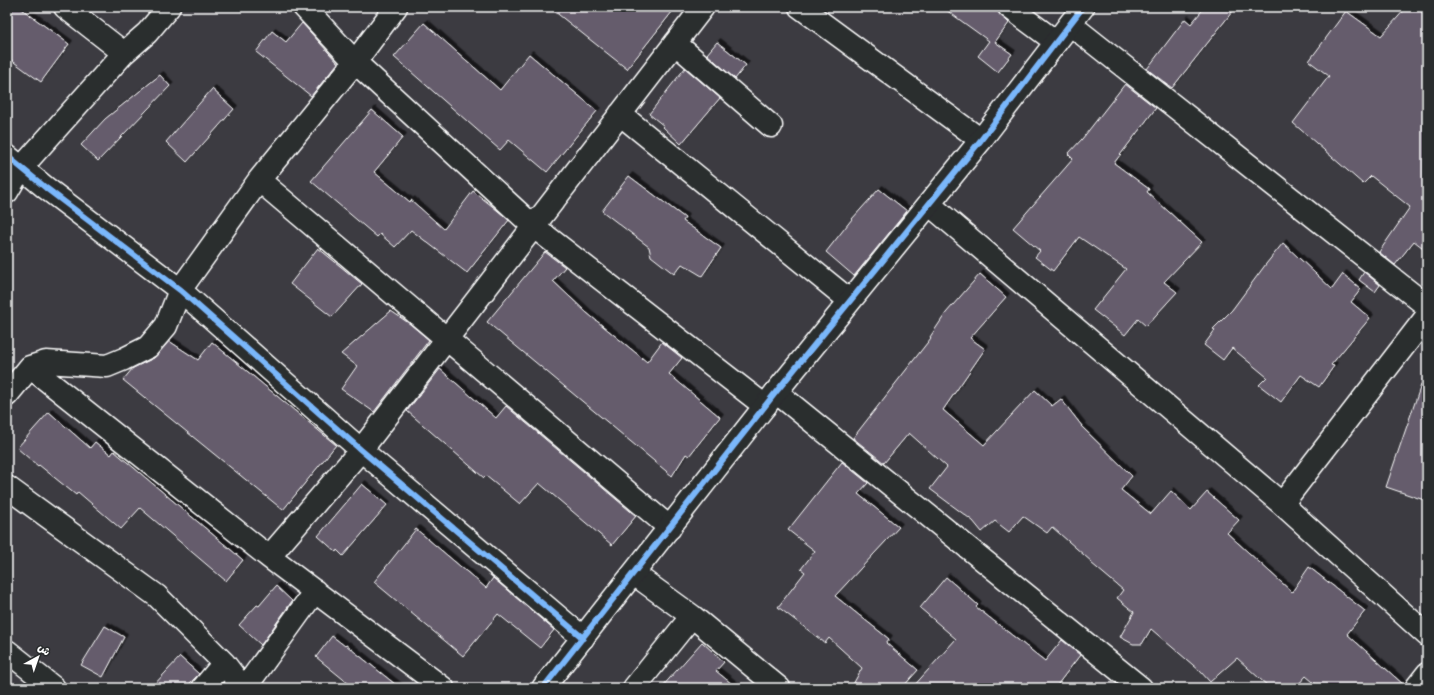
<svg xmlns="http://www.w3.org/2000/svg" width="1434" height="695" viewBox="0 0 1434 695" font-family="'Architects Daughter','Playpen Sans Arabic',sans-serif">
	<defs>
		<filter id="shadow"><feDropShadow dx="3.5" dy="-3.5" stdDeviation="0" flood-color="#0009"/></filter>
	</defs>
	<rect width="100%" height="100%" fill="#3c3b41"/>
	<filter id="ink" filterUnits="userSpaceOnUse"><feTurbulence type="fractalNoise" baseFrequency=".025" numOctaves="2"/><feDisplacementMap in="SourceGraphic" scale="8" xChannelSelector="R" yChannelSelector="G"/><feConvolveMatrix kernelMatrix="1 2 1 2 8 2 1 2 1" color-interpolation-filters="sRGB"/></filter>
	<g filter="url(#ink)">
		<path fill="#655c6c" stroke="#fff" filter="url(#shadow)" d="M7 7H19L69 44 41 82 7 57Z
			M549 7H676L627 69Z
			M942 7H997L998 12 1009 23 995 42 1012 54 998 72 978 56 989 41Z
			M1205 7H1236L1172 88 1147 69 1185 19 1191 24Z
			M1407 7H1417L1427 16V251L1414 241 1395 265 1379 252 1410 207 1371 176 1363 184 1293 123 1329 76 1309 61 1346 11 1381 36Z
			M302 23 338 63 311 96 256 52 272 31 286 42Z
			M424 23 500 90 529 54 597 111 547 172 509 140 500 150 394 57Z
			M717 42 746 65 735 79 707 54Z
			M685 68 720 98 681 144 663 127 664 126 649 114Z
			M160 75 170 86 98 161 81 145 105 119Z
			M1125 84 1156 108 1114 163 1149 189 1147 192 1202 242 1164 282 1177 292 1146 326 1138 319 1125 335 1093 310 1126 269 1079 237 1053 271 1035 257 1040 251 1013 228 1073 159 1068 154 1082 139Z
			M212 89 234 109 187 162 166 142Z
			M372 110 403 137 374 172 410 202 411 200 444 229 473 191 492 206 509 220 467 273 411 230 395 247 380 234 377 237 311 181Z
			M629 176 685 218 683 221 721 248 702 276 682 264 674 274 651 256 649 247 602 211Z
			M879 189 907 211 854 276 826 252 852 219Z
			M1283 243 1332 289 1343 274 1361 289 1351 302 1370 318 1331 365 1334 366 1319 387 1301 375 1281 402 1259 385 1267 377 1232 348 1223 360 1204 345 1215 330 1213 329 1232 310 1266 264Z
			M318 248 362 284 332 317 290 284Z
			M545 252 565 267 553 281 587 313 647 362 662 342 682 358 669 374 720 417 689 456 686 454 672 476 487 322Z
			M1364 272 1380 285 1375 292 1359 280Z
			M980 274 1006 297 970 338 985 349 943 410 984 445 1035 390 1052 406 1061 399 1082 426H1081L1132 476 1121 490 1151 514 1171 491 1191 510 1207 492 1239 520 1227 533 1292 592 1309 567 1365 611 1347 634 1404 685V688H1320L1306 676 1295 688H1270L1237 658 1210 682 1200 671 1151 629 1142 644H1133L1120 637 1134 612 1117 598 1123 590 1091 563 1092 562 1052 527 1047 533 1023 516 1009 532 995 521 982 532 973 521 930 489 947 467 909 433 884 463 858 442 853 438 931 338 930 337 946 313Z
			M391 311 410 324 429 340 374 412 341 389 357 366 341 354Z
			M169 341 198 360 212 342 336 445 283 510 123 380 133 368 154 358Z
			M440 369 496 418 506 406 636 516 612 545 539 483 520 504 486 476 484 478 407 411Z
			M1423 379 1427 380V501L1386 487Z
			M49 412 90 448 95 442 111 455 114 451 243 560 226 581 140 508 121 529 78 492 76 495 39 465 38 466 17 448Z
			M842 462 868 483 858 494 899 527 835 596 889 639 886 643 918 670 902 688H851L862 668 829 638 825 643 778 607 805 572 801 569 815 551 788 530Z
			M362 484 387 505 343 556 337 550 336 552 318 536Z
			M416 529 486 588 493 578 554 630 540 648 498 614 463 656 374 582Z
			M946 577 978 605 976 607 1045 661 1062 640 1080 655 1055 688H912L956 639 920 608Z
			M276 586 292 601 261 645 239 625 257 605 259 606Z
			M105 626 124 637 103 677 81 665Z
			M332 636 345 646 346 645 400 688H354L316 657Z
			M702 642 724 662 716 671 737 688H661Z
			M180 657 199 674 185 688H151Z"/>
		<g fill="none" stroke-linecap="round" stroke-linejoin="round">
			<defs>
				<path id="street" d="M65 7 124 53
					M304 7 355 62 533 226 765 406
					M800 7 981 140
					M1009 7 1056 42
					M1070 24 1427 306
					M675 43 771 126
					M620 114 849 300
					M7 156 46 188 180 290 361 450 583 638
					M259 180 670 528
					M7 192 21 168 124 53 147 33 169 7
					M929 204 1282 504 1427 635
					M30 367 269 557 443 688
					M776 392 1141 688
					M7 395 30 367 46 362 107 366 124 359 148 347 166 326 180 290 259 180 355 62 396 7
					M7 487 157 596 224 663 243 688
					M1282 504 1427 316
					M269 557 361 450 703 7
					M634 574 692 616 779 688
					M7 651 54 688
					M203 688 224 663
					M245 688 315 591
					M634 688 692 616
					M1416 688 1427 674"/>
				<path id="secondary" d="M543 688 776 392 981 140 1083 7"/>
			</defs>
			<use href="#street" stroke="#fff" stroke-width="25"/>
			<use href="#secondary" stroke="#fff" stroke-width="25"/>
			<use href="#street" stroke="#2a2d2e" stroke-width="22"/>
			<use href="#secondary" stroke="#2a2d2e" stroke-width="22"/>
			<defs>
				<path id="cycleway" d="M7 156 46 188 180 290 361 450 583 638
					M543 688 776 392 981 140 1083 7"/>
			</defs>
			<use href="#cycleway" stroke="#2a2d2e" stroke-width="8"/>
			<use href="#cycleway" stroke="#7ab7fb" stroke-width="6"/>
		</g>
	</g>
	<rect width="1434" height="695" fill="none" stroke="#2a2d2e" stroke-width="24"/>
	<rect x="12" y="12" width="1410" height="671" fill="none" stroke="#fff" stroke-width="1.5" filter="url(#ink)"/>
	<g transform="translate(38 657) rotate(40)" stroke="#2a2d2e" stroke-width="3" paint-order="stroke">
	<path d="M0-3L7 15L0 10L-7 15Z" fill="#ffffff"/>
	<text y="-6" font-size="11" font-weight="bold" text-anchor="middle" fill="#ffffff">ش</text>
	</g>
</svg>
